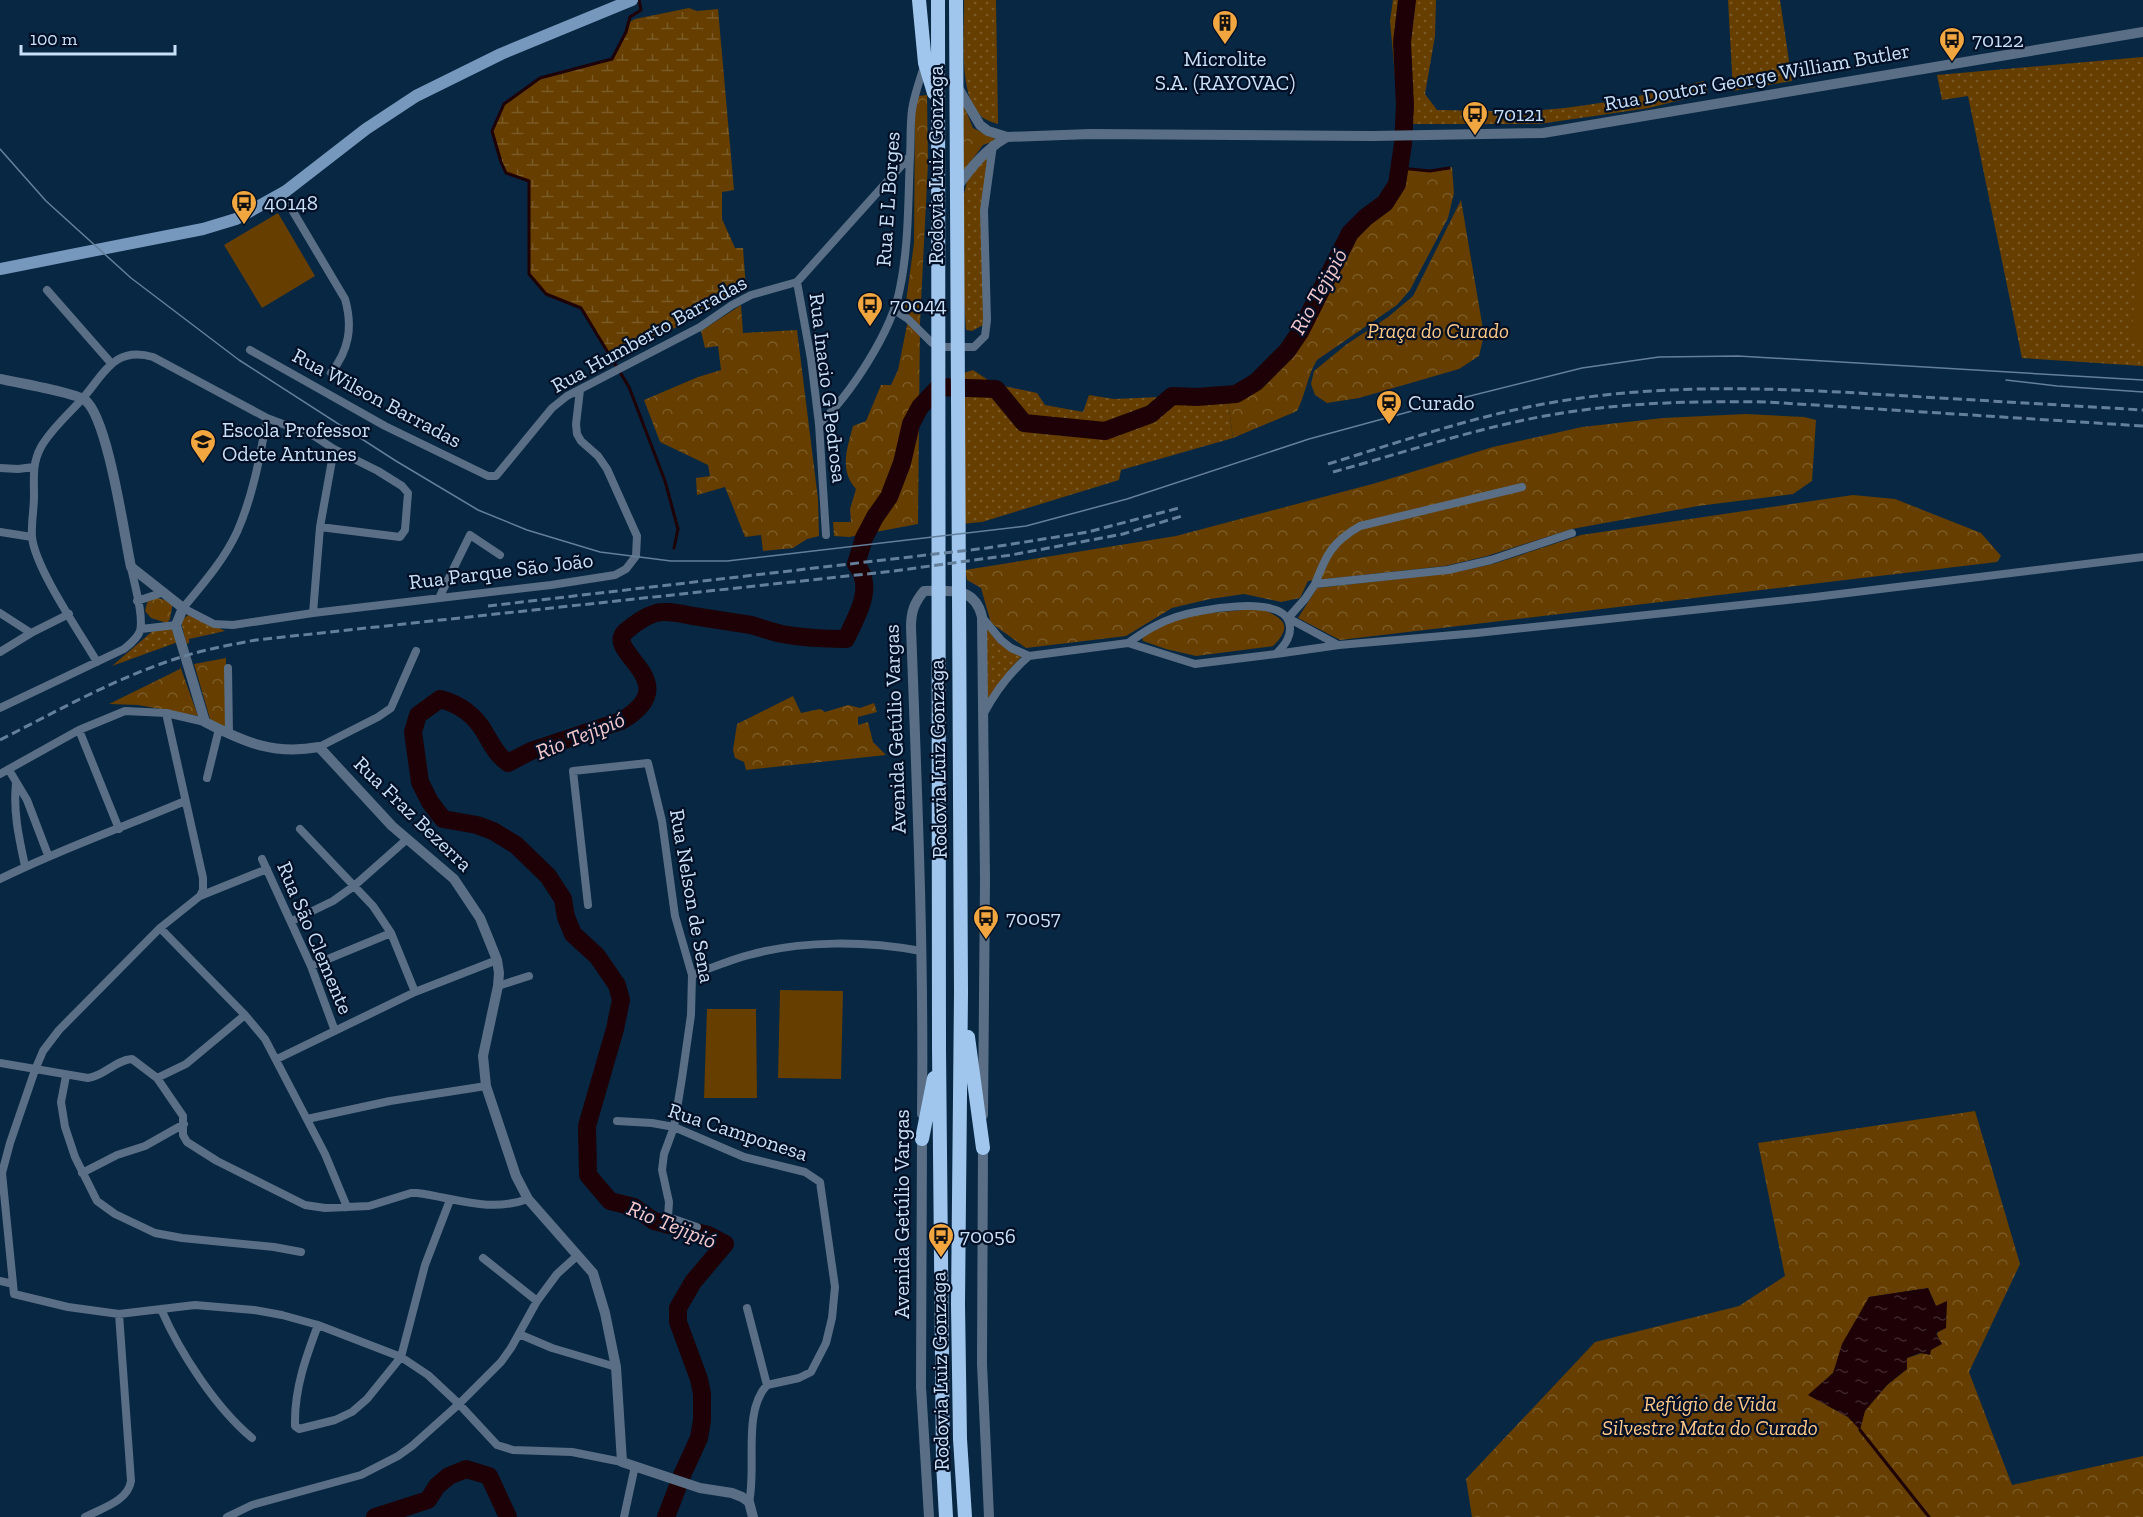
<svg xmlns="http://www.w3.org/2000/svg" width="2143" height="1517" viewBox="0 0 2143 1517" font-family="'Zilla Slab',serif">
	<defs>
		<pattern id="grass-dots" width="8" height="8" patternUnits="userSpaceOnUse" patternTransform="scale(1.5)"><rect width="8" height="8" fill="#653e00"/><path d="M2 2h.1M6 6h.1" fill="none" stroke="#7a5a26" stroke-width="1.8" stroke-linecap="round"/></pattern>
		<pattern id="forest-crowns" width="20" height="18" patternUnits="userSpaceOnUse" patternTransform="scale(1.5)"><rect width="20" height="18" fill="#653e00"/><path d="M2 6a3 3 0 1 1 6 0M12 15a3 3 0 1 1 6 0" fill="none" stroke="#7a5a26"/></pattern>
		<pattern id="wetland-marsh" width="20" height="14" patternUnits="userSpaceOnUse" patternTransform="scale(1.5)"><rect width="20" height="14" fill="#653e00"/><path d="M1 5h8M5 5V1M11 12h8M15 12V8" fill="none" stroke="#7a5a26"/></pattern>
		<pattern id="water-ripples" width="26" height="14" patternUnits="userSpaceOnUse" patternTransform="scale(1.5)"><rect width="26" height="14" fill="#1e0106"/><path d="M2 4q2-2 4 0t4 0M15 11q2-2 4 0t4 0" fill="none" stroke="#3d262b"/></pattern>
	</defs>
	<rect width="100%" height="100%" fill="#082743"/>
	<path fill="url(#grass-dots)" d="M964 0H996L998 124C992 122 985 120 981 116 957 95 965 29 964 0Z
		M1393 0H1436L1435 36 1425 94 1437 110C1472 110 1507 113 1542 110 1597 106 1651 94 1704 81L1708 93 1649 108 1539 124H1412V130L1400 131 1390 21Z
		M1728 0H1780L1792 81 1733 91Z
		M2143 57V366L2022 358 1968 96 1942 100 1937 75Z
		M989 153 982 210 985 324 972 331 966 330 963 286 964 193 968 178Z
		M973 370 994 384 1037 393 1045 405 1083 412 1089 395 1114 399 1227 394 1233 438 1121 470 1119 480 982 522 961 524V374Z
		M188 615 195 616 225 631 189 639V643L186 644 181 621Z
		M984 625 1022 656 1009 670 984 706Z
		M155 629H173L178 642 112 666Z"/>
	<path fill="url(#forest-crowns)" fill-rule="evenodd" d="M927 95 928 163 920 323 918 524 849 537 834 536 833 522H851L850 509 856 489C839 470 847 449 853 426L866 421 881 385H891L898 370 909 315 905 309 914 243 915 113 918 96Z
		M963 103 973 128 998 140 983 145 963 172Z
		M1452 167 1454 193 1448 218 1410 290 1397 305 1317 360C1307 376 1306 394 1297 411L1233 438 1227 394C1245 393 1257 381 1269 369 1308 329 1321 282 1349 235 1366 205 1392 213 1400 168L1430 171Z
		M1461 200 1484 335 1479 356 1459 369 1359 398 1327 403 1315 395 1311 384 1314 371 1347 344 1388 317 1413 296Z
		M741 305 743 333 797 330 818 499 819 536 807 539 793 548 763 551 761 535 745 537 725 487 697 495 696 478 710 476 708 465 660 442 644 400 698 377 721 370 718 346 705 348 701 331Z
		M1746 414 1804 417 1816 420 1812 481 1793 494 1698 506 1572 529 1487 556 1445 566 1308 581 1300 598 1281 602 1244 594 1210 599 1172 608 1126 636 1026 648 991 623 981 588 967 580 965 570 1176 536 1376 483 1493 447 1582 427 1663 418Z
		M1853 495 1895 499 1981 533 2001 556 1997 562 1340 640 1298 618 1317 588 1451 573 1493 564 1581 535Z
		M157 598 173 602 170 619 167 623 151 618 145 611 148 599Z
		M1260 608C1282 618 1295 624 1273 646L1196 656 1166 649 1143 641 1142 637C1173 612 1221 613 1260 608Z
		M226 658V729L210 719 194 664Z
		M180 666 198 716 138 705 109 704 180 669Z
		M793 696 801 713 820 709 825 712 848 705 860 708 874 703 877 712 858 717V725L868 722 873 742 886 755 746 770 744 762 735 758 733 750 737 724Z
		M1975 1111 2020 1264 1969 1372 2012 1485 2143 1456V1517H1472L1466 1479 1595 1342 1739 1306 1785 1276 1758 1143ZM1928 1288 1936 1306 1947 1302C1946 1318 1936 1334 1931 1350L1907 1358V1369L1887 1385 1864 1411 1860 1429 1848 1417 1809 1395 1833 1373 1869 1297Z"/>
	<path fill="url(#wetland-marsh)" d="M689 8 697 11 718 9 734 190 722 192V219L735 248H743L746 289 675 328 607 352 581 308 546 294 529 274V181L506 173 501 162 492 131 504 104 540 78 612 59 626 32 628 23 635 19Z"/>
	<path fill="#653e00" d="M278 213 315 276 262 308 224 245Z
		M2141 233 2143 234V341L2131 340Z
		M780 990 843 991 841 1079 778 1078Z
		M707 1009H756L757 1098H704Z"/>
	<path fill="url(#water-ripples)" d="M1928 1288 1936 1306 1947 1301 1946 1328 1936 1333 1942 1344 1931 1350 1930 1355 1920 1353 1907 1358V1369L1887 1385 1865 1411 1860 1430 1848 1417 1808 1395 1833 1373 1842 1344 1869 1297Z"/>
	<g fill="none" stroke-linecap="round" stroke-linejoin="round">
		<path stroke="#1e0106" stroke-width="3" d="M639 0 641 10 630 17 626 32 612 59 540 78 504 104 492 131 501 162 506 173 529 181V274L546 294 581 308 629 387 665 481 678 529 674 548
			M1400 168 1430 171 1449 168
			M1860 1430 1929 1517"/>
		<path stroke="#1e0106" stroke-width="18" d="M375 1517 428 1500 437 1486 449 1476 466 1469 489 1476 508 1517
			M666 1517 683 1473 699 1438 702 1420V1394L699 1379 678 1322V1308L693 1282 725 1244 708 1235 654 1221 634 1207 610 1201 588 1175 587 1126 615 1029 621 1000 617 985 597 956 573 934 566 917 563 899 548 876 516 845 493 831 477 825 443 819 430 802 420 782 413 732 418 715 440 699C459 704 475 715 485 733 492 745 497 755 508 763L531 751 621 721C688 682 604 653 625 632 634 624 646 616 656 613 667 610 682 614 693 616 712 619 732 622 751 625 762 628 772 632 782 634 803 638 825 639 846 639 854 622 869 596 863 578 862 573 859 568 856 564L864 538 875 517 889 497 902 463 911 424 920 407 939 387 996 389 1024 423 1105 431 1151 414 1172 396 1197 397 1236 394 1256 382 1287 351 1300 332 1350 233 1366 217 1385 203 1397 184 1403 144 1405 105 1402 42 1407 0"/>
		<path stroke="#5a6f85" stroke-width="8" d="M282 193 345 299C353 327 349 350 331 373
			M797 282 811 359 819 424 826 535
			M47 290 111 363
			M894 310 908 319 931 342 939 347H974L985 336 987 320 984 210 993 145
			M250 350 385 426 488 476H496L552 408 567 396 700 327 732 305 751 295 797 282 910 156
			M267 418C260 456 253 496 237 532 224 560 203 584 183 608L214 624 233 625 313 613 551 585 615 575 626 569 636 556 637 536 607 469 598 456 581 441 577 434 576 424 580 390
			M819 424C851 394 892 331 900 288 909 245 908 199 910 156 911 141 910 125 912 110 914 95 920 80 924 66
			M0 468 18 469 34 467
			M0 532 32 537
			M1315 584C1326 555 1332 542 1360 526L1522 487
			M439 598 470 535 500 555
			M137 601 164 592
			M0 613 31 633
			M313 613 320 527 334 449
			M982 617 1001 640 1011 648 1029 656 1128 643 1195 664 1276 654C1285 645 1293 635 1289 622 1280 594 1197 610 1176 617 1157 623 1144 632 1128 643
			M141 629 176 625
			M1338 645 1288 618 1305 599 1315 584 1448 570 1491 560 1572 533
			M0 652 31 633 69 614
			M1276 654 1339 645 1477 633 1815 597 2143 557
			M97 662C80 633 35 568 32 537 31 524 34 509 34 496 34 479 32 463 41 447 53 426 73 411 88 392 107 368 118 347 153 357L267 418 314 436 334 449 378 471 402 486 408 493 405 530 400 537 320 527
			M228 668 229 734
			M0 708 124 649C130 644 137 639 140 631 144 616 134 583 131 567
			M166 713 203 878V890L200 896
			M983 715C995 692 1009 673 1029 656
			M79 730 119 829
			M319 747 378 717 391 708 416 651
			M9 770 27 800 48 855
			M0 774 79 730 125 711 166 713 205 722
			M207 778 219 729
			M16 784C13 812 19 838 25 866
			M300 829 373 906 391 933 415 992
			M262 859 311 966 335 1031
			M0 879C60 849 124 827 185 801
			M588 905 573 771 648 763 662 821 675 916 692 975 691 1015 682 1078 674 1127 664 1154 662 1170 669 1202 668 1217 697 1227
			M292 921 333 901 354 886 406 840
			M160 928 245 1015 265 1039 325 1154 347 1207
			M311 966 391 933
			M692 975C711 968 730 960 749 955 803 940 866 941 921 951
			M498 986 529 976
			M277 1059 415 992 497 960
			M0 1063 88 1078C105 1076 115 1060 132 1059L157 1078 186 1064 245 1015
			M66 1076 61 1102 65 1127 75 1157 97 1201 115 1214 155 1233 182 1238 274 1247 301 1252
			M157 1078 183 1116V1135L187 1142 217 1161 305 1205 325 1208 369 1206 411 1193H417C456 1198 489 1213 528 1199
			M307 1119 390 1101 486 1086
			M617 1121 652 1123 674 1127 744 1157 805 1172 820 1182 835 1287 832 1318 826 1343 811 1372 799 1378 767 1385C742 1412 757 1468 749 1502
			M0 1173H2L14 1294 68 1307 119 1314 195 1305 254 1310 282 1315 318 1325 401 1357 428 1375 459 1404 497 1445 513 1450 572 1452 622 1462
			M2 1173 10 1143 35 1070 43 1051 59 1030 160 928 200 896 267 869
			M82 1173 117 1155 145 1146 184 1124
			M483 1258 537 1301
			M0 1281 13 1284
			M747 1308 767 1385
			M161 1309C180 1353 216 1408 252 1438
			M318 1325C306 1357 295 1387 295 1421V1426L299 1429 335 1420 352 1412 367 1399 401 1357 425 1265 450 1200
			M519 1334 552 1348 616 1367
			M85 1517C102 1508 128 1501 131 1481L119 1314
			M227 1517 252 1505 361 1475 398 1456 412 1446 459 1404 501 1362 511 1348 537 1301 557 1274 578 1255
			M624 1517 635 1466"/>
		<path stroke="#5a6f85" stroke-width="10" d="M957 86 980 125 988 131 1007 137 1090 134 1372 136 1543 133 2143 32
			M958 186C972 166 986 149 1007 137
			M0 379C15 382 76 393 85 400 108 418 124 534 131 567L183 608 176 625 177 629 205 722C246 743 274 755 319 747L392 826 454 879 480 918 489 940 497 960 499 973 498 986 483 1056 486 1086 516 1176 528 1199 593 1273 605 1313 616 1367 622 1462 700 1488 732 1493 742 1497 749 1502 753 1517
			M922 1114C924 952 917 789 911 627 911 612 914 603 924 591 950 591 975 586 982 617L985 879 983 1115
			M922 1133 921 1387 929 1517
			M983 1143 982 1364 989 1517"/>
		<path stroke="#7698bc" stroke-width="12" d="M0 269 203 229 236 219 286 191 366 129 416 96 501 54 632 0"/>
		<path stroke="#a0c6ee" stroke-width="14" d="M919 0 925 63 934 93
			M938 0 939 1049 943 1463 946 1517
			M956 0 961 992 958 1304 960 1439 965 1517
			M968 1037 983 1148
			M922 1139 934 1078"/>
		<path stroke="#647f9a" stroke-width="1.5" d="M0 149 46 201 131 278 239 360 396 461 478 510 527 530 600 552 671 561H727L1026 526 1127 499 1309 439 1434 405 1582 368 1659 357 1738 356 2143 380
			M2006 380 2057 386 2143 392"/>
		<path stroke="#647f9a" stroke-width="3" stroke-dasharray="9 4.5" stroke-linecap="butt" d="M1328 464C1403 441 1477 415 1555 402 1665 383 1779 388 1890 395 1974 400 2059 405 2143 410
			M1333 472C1413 450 1494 422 1576 411 1640 402 1703 401 1767 402L2143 426
			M488 606 987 548 1088 532 1179 508
			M0 740C57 711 114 679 175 659 202 650 229 645 256 640L894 571 1011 555 1123 534 1182 516"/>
	</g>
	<defs>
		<symbol id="building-pin" viewBox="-11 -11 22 30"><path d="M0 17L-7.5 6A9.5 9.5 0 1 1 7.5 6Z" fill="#f1a640" stroke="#000f24"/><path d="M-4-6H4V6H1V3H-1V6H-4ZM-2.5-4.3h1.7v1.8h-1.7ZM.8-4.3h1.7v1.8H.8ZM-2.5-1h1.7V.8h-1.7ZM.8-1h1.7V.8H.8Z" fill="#111"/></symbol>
		<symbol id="bus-pin" viewBox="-11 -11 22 30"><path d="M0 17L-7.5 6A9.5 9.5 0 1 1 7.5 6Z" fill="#f1a640" stroke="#000f24"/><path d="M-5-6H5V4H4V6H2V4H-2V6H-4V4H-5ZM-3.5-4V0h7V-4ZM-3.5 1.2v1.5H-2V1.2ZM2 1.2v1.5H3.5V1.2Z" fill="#111"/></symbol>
		<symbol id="station-pin" viewBox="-11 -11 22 30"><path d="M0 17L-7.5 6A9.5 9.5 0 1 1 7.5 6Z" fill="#f1a640" stroke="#000f24"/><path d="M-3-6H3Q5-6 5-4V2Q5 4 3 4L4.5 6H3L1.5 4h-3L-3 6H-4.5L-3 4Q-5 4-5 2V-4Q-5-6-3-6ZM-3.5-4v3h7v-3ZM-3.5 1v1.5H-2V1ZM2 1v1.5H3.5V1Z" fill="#111"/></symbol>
		<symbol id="school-pin" viewBox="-11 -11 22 30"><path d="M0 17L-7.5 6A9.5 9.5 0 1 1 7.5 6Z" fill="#f1a640" stroke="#000f24"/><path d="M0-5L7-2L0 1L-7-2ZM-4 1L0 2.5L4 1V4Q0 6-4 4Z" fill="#111"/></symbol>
	</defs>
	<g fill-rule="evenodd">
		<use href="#building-pin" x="1210" y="8" width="30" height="40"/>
		<use href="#bus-pin" x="1937" y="25" width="30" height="40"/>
		<use href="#bus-pin" x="1460" y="99" width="30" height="40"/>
		<use href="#bus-pin" x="229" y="188" width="30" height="40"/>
		<use href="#bus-pin" x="855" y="290" width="30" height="40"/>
		<use href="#station-pin" x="1374" y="388" width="30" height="40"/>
		<use href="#school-pin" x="188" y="427" width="30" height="40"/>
		<use href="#bus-pin" x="971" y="903" width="30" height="40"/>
		<use href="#bus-pin" x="926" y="1221" width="30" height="40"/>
	</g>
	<g text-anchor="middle" stroke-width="4.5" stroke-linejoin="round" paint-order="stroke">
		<g font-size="21" fill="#c9e0f9" stroke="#000f24" text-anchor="start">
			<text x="1972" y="47">70122</text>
			<text x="1225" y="66" text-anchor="middle">Microlite<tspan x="1225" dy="24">S.A. (RAYOVAC)</tspan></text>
			<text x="1494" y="121">70121</text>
			<text x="264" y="210">40148</text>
			<text x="890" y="312">70044</text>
			<text x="1408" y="410">Curado</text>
			<text x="222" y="437">Escola Professor<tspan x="222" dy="24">Odete Antunes</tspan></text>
			<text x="1006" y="925">70057</text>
			<text x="960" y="1243">70056</text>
		</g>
		<g font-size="21" fill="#c9e0f9" stroke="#000f24">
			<text transform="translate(1757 77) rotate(-10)" y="7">Rua Doutor George William Butler</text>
			<text transform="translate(936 165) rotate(-90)" y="7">Rodovia Luiz Gonzaga</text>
			<text transform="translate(888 199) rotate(-86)" y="7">Rua E L Borges</text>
			<text transform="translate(649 334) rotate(-29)" y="7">Rua Humberto Barradas</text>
			<text transform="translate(828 388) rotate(83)" y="7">Rua Inacio G Pedrosa</text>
			<text transform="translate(377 398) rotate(28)" y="7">Rua Wilson Barradas</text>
			<text transform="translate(501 571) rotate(-7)" y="7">Rua Parque São João</text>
			<text transform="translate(895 729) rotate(-92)" y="7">Avenida Getúlio Vargas</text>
			<text transform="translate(938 759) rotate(-91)" y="7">Rodovia Luiz Gonzaga</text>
			<text transform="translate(413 814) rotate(44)" y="7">Rua Fraz Bezerra</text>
			<text transform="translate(692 896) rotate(80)" y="7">Rua Nelson de Sena</text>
			<text transform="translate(315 938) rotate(67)" y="7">Rua São Clemente</text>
			<text transform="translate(738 1132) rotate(18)" y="7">Rua Camponesa</text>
			<text transform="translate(902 1214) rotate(-90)" y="7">Avenida Getúlio Vargas</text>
			<text transform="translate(940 1371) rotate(-91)" y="7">Rodovia Luiz Gonzaga</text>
		</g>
		<g font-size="21" font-style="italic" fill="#fec888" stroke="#000f24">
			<text x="1438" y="338">Praça do Curado</text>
			<text x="1710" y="1411">Refúgio de Vida<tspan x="1710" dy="24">Silvestre Mata do Curado</tspan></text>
		</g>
		<g font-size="22" font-style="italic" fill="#f4c8cd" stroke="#000f24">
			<text transform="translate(1318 291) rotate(-61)" y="8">Rio Tejipió</text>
			<text transform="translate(580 735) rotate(-22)" y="8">Rio Tejipió</text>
			<text transform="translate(672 1224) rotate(22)" y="8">Rio Tejipió</text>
		</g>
	</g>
	<path d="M21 45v9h154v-9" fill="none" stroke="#c9e0f9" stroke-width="3"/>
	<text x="30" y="45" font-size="18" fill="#c9e0f9" stroke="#000f24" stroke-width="4.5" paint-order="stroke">100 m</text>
</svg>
